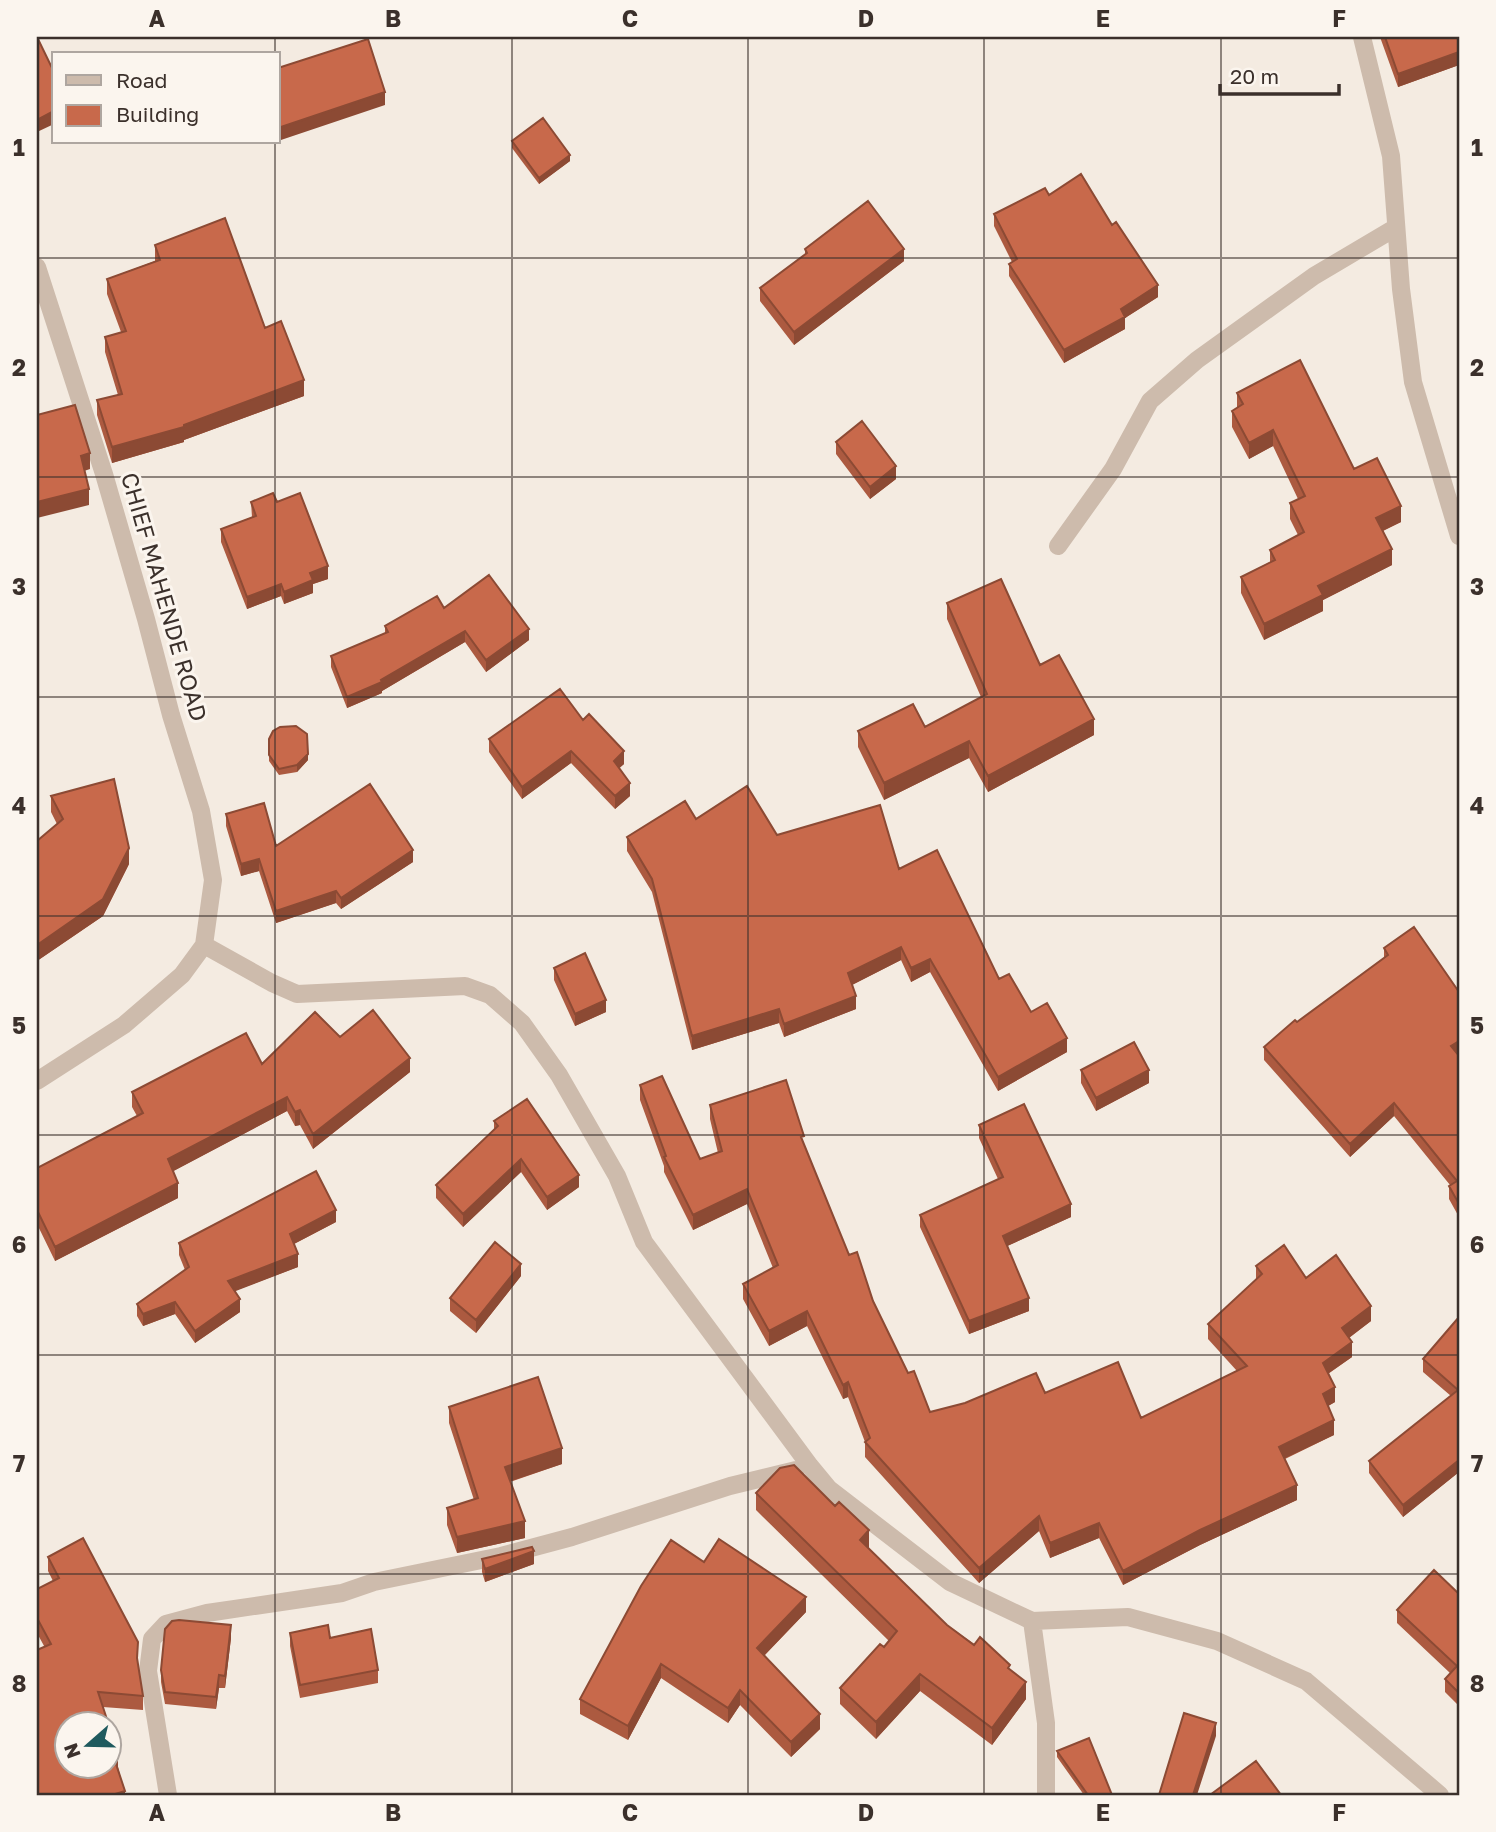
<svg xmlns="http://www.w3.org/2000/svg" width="1496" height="1832" viewBox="0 0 1496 1832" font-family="'Golos Text',sans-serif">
	<rect width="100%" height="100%" fill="#f4ebe1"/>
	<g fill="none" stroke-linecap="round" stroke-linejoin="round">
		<path stroke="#cdbbac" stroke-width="18" d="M1362 37 1391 156 1401 289 1413 382 1459 536
			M37 267 104 474 146 619 171 715 201 811 213 880 204 945 182 975 124 1025 37 1081
			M1058 546 1113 469 1150 401 1197 360 1314 276 1395 228
			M204 945 272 983 297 994 465 986 490 995 522 1023 559 1075 617 1176 644 1242 810 1466 829 1489 950 1582 1032 1621 1128 1617 1217 1641 1306 1681 1440 1795
			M1032 1621 1046 1723V1795
			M168 1795 148 1671 152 1639 166 1624 207 1613 342 1593 374 1582 501 1556 572 1537 730 1486 796 1470"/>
	</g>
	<path fill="#ac5a40" d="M1380 37H1459V65L1398 87Z
		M512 141 570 161 539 184 512 148Z
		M1049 195 1158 297 1125 318V329L1064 363 1009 276V264L1012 262 994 226V214Z
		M155 245 265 328 304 396 184 440V442L112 463 97 415V400L118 395 105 352V337L121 332 107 294V279L155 261Z
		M805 249 904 261 794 345 760 301V288L805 255Z
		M1237 393 1354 469 1401 522 1383 531 1392 565 1323 600V611L1264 640 1241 593V577L1270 562V550L1298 535 1290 519V503L1298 499 1273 446 1249 459 1232 427V411L1237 408Z
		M836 442 896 479 870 499 836 454Z
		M251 502H277L328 579 313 584V593L284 604 281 596 247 609 221 542V529L252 517Z
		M947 603 1040 665 1094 735 988 792 969 758 884 800 858 747V731L925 727 981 697 947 619Z
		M444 608 529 640 486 672 465 642 382 691V693L347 708 331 667V656L385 633V626Z
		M583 720 624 764 619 768 630 796 615 809 571 763 522 799 489 752V739Z
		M269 739 308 760 297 772 279 775 269 761Z
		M51 796 129 864 103 916 37 961V841L57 824 51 812Z
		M226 814 276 846 413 862 341 909 336 903 276 923 259 871 241 876 226 826Z
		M696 819 777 835 899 869 1067 1052 998 1091 930 972 911 982 901 960 852 985 856 1009 784 1037 779 1023 692 1050 652 892 627 851V837Z
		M1384 948 1459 992V1054L1458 1055 1459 1057V1217L1449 1199V1186L1450 1185 1394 1116 1350 1157 1264 1060V1047L1384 959Z
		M554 968 606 1012 575 1026 554 980Z
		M340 1037 410 1072 313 1149 300 1125 295 1126 287 1111 173 1171 178 1198 55 1261 37 1224V1168L137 1116 132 1107V1092L262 1064Z
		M1081 1070 1149 1083 1096 1111 1081 1083Z
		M640 1085 700 1159 718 1153 710 1119V1105L804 1145 849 1255 908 1373 930 1412 1045 1393 1141 1418 1237 1371 1208 1339V1324L1256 1280V1266L1306 1278 1371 1321 1349 1338 1352 1357 1328 1374 1335 1402 1328 1406 1334 1435 1285 1459 1297 1500 1200 1545 1123 1585 1099 1538 1050 1558 1039 1531 979 1583 865 1457V1442L848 1397 843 1399 807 1326 769 1346 743 1299V1284L773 1268 747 1204 693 1230 664 1172V1166L640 1100Z
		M494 1121 579 1187 547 1210 521 1172 463 1227 436 1198V1185L494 1129Z
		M979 1125 1071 1217 1007 1246 1029 1311 969 1334 920 1227V1215L998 1179 979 1138Z
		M336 1222 294 1244 298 1267 234 1291 240 1312 195 1343 175 1314 143 1326 137 1316V1304L185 1270 179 1255V1243Z
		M521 1276 476 1333 450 1311V1298Z
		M1459 1317V1472L1403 1517 1369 1473V1461L1451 1396 1423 1372V1359Z
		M449 1407 562 1464 510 1482 525 1538 457 1553 447 1525V1508L474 1500 449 1423Z
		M756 1493 869 1547 868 1549 947 1625 1010 1669 1026 1699 992 1745 920 1691 876 1739 840 1704V1688L884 1647 889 1641 756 1510Z
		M48 1557 138 1656V1664L143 1696V1710L103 1707 125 1795 37 1633V1589L53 1581 48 1571Z
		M482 1559 534 1564 485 1582 482 1572Z
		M704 1562 806 1612 764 1656 820 1729 791 1757 740 1705 728 1723 661 1678 628 1740 580 1714V1699Z
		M1459 1594V1706L1445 1692V1679L1450 1673 1397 1623V1610Z
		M290 1633 330 1638 378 1670V1683L300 1698 290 1646Z
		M231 1638 225 1688H219L216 1709 165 1704 161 1682V1670Z
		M1057 1751 1112 1795H1084L1057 1757Z"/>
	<path fill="#8c4a34" d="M1459 52V65L1398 87V74Z
		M385 92V105L278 141V128Z
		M54 111V124L37 132V120Z
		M570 155V161L539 184V178Z
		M904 249V261L794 345V332Z
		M1158 285V297L1125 318V329L1064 363V350L1121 309Z
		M304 380V396L184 440V442L112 463V447L184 425Z
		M1273 430V446L1249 459V443Z
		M90 453V469L81 472V456Z
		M896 466V479L870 499V487Z
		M89 489V505L37 518V502Z
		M1401 506V522L1376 534V518Z
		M1392 549V565L1323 600V611L1264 640V624L1318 586Z
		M328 566V579L313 584V593L284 604V592L310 573Z
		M281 584V596L247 609V597Z
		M529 629V640L486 672V660Z
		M465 631V642L382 691V693L347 708V697L381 680Z
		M1094 719V735L988 792V776Z
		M969 741V758L884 800V783Z
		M571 751V763L522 799V787Z
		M624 751V764L614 773V761Z
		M308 754V760L297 772V765Z
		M630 783V796L615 809V796Z
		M129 848V864L103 916 37 961V945Z
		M413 850V862L341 909V898Z
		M259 859V871L241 876V864Z
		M336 891V903L276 923V911Z
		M901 947V960L848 987V973Z
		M930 959V972L911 982V968Z
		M856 996V1009L784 1037V1024Z
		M606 1000V1012L575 1026V1014Z
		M779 1009V1023L692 1050V1036Z
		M1067 1038V1052L998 1091V1077Z
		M1459 1041V1054L1451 1059V1046Z
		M410 1058V1072L313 1149V1134Z
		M1149 1070V1083L1096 1111V1098Z
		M287 1097V1111L168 1174V1159Z
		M1394 1103V1116L1350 1157V1144Z
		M300 1110V1125L295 1126V1112Z
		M521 1159V1172L463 1227V1214Z
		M579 1175V1187L547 1210V1197Z
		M178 1183V1198L55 1261V1247Z
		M747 1189V1204L693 1230V1215Z
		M1071 1204V1217L1003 1248V1236Z
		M336 1210V1222L290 1246V1234Z
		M298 1254V1267L228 1294V1281Z
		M521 1264V1276L476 1333V1320Z
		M1029 1298V1311L969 1334V1321Z
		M240 1299V1312L195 1343V1331Z
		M175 1302V1314L143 1326V1314Z
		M1371 1306V1321L1342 1343V1328Z
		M807 1311V1326L769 1346V1331Z
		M1352 1342V1357L1323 1377V1363Z
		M848 1382V1397L843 1399V1385Z
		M1335 1387V1402L1323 1409V1394Z
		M1334 1420V1435L1279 1461V1447Z
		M562 1448V1464L505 1483V1467Z
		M1459 1460V1472L1403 1517V1505Z
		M1297 1485V1500L1200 1545 1123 1585V1571L1200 1530Z
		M1039 1516V1531L979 1583V1568Z
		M525 1521V1538L457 1553V1537Z
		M1099 1523V1538L1050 1558V1543Z
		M869 1530V1547L860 1557V1540Z
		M534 1551V1564L485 1582V1569Z
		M806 1597V1612L757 1663V1648Z
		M231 1625V1638L225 1688V1676Z
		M661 1664V1678L628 1740V1726Z
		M920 1674V1691L876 1739V1722Z
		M219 1675V1688L216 1709V1697Z
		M1026 1682V1699L992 1745V1728Z
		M740 1690V1705L728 1723V1708Z
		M820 1714V1729L791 1757V1742Z
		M1216 1723V1736L1197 1795H1193Z
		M118 1753V1768L113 1769V1755Z
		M125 1791V1795H112Z"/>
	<path fill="#c8694b" stroke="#8c4a34" stroke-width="2" fill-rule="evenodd" d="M37 37 54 72V111L37 120Z
		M1385 37H1459V52L1398 74Z
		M368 39 385 92 278 128V68Z
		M543 118 570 155 539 178 512 141Z
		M1081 174 1112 225 1116 222 1158 285 1121 309 1125 317 1064 350 1009 264 1017 259 994 214 1045 188 1049 195Z
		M868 201 904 249 794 332 760 288 807 253 805 249Z
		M225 218 265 328 281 321 304 380 184 425V427L112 447 97 400 122 394 105 337 126 331 107 279 160 260 155 245Z
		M1300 360 1354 469 1377 458 1401 506 1376 518 1392 549 1318 586 1323 595 1264 624 1241 577 1275 560 1270 550 1304 532 1290 503 1305 496 1273 430 1249 443 1232 411 1243 404 1237 393Z
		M75 405 90 453 81 456 89 489 37 502V415Z
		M862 421 896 466 870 487 836 442Z
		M273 493 277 502 300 493 328 566 310 573 313 580 284 592 281 584 247 597 221 529 256 516 251 502Z
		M489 575 529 629 486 660 465 631 381 680 382 682 347 697 331 656 388 632 385 626 437 596 444 608Z
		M1001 579 1040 665 1059 655 1094 719 988 776 969 741 884 783 858 731 913 704 925 727 987 694 947 603Z
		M560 689 583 720 589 714 624 751 614 761 630 783 615 796 571 751 522 787 489 739Z
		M296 726 307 734 308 754 297 765 279 769 269 755V739L273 731 280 727Z
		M114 779 129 848 103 899 37 945V841L63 819 51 796Z
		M370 784 413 850 341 898 336 891 276 911 259 859 241 864 226 814 264 803 276 846Z
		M747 786 777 835 880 805 899 869 937 850 999 979 1009 974 1031 1012 1047 1003 1067 1038 998 1077 930 959 911 968 901 947 848 973 856 996 784 1024 779 1009 692 1036 652 879 627 837 685 801 696 819Z
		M1414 927 1459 992V1041L1451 1046 1459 1056V1204L1449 1186 1457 1181 1394 1103 1350 1144 1264 1047 1295 1020 1297 1022 1388 955 1384 948Z
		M585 953 606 1000 575 1014 554 968Z
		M373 1010 410 1058 313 1134 300 1110 295 1112 287 1097 168 1159 178 1183 55 1247 37 1210V1168L143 1113 132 1092 246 1033 262 1064 315 1012 340 1037Z
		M1134 1042 1149 1070 1096 1098 1081 1070Z
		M662 1076 700 1159 722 1151 710 1105 786 1080 804 1136 801 1137 849 1255 857 1252 873 1301 908 1373 914 1371 930 1412 965 1403 1036 1373 1045 1393 1118 1362 1141 1418 1247 1366 1208 1324 1262 1274 1256 1266 1284 1245 1306 1278 1336 1255 1371 1306 1342 1328 1352 1342 1323 1363 1335 1387 1323 1394 1334 1420 1279 1447 1297 1485 1200 1530 1123 1571 1099 1523 1050 1543 1039 1516 979 1568 865 1442 870 1438 848 1382 843 1385 807 1311 769 1331 743 1284 778 1265 747 1189 693 1215 664 1157 666 1156 640 1085Z
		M527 1099 579 1175 547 1197 521 1159 463 1214 436 1185 498 1126 494 1121Z
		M1024 1104 1071 1204 1003 1236 1029 1298 969 1321 920 1215 1003 1177 979 1125Z
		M316 1171 336 1210 290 1234 298 1254 228 1281 240 1299 195 1331 175 1302 143 1314 137 1304 189 1267 179 1243Z
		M495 1242 521 1264 476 1320 450 1298Z
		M1459 1317V1460L1403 1505 1369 1461 1458 1390 1423 1359Z
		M538 1377 562 1448 505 1467 525 1521 457 1537 447 1508 478 1498 449 1407Z
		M794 1465 835 1506 839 1502 869 1530 860 1540 947 1625 974 1645 980 1637 1010 1665 1008 1668 1026 1682 992 1728 920 1674 876 1722 840 1688 880 1644 884 1647 897 1631 756 1493 780 1468Z
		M83 1538 138 1642 137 1658 143 1696 98 1692 118 1753 113 1755 125 1791 112 1795H37V1650L51 1644 37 1618V1589L59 1578 48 1557ZM66 1724H108V1766H66Z
		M719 1539 806 1597 757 1648 820 1714 791 1742 740 1690 728 1708 661 1664 628 1726 580 1699 641 1586 671 1540 704 1562Z
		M532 1547 534 1551 485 1569 482 1559Z
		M1434 1570 1459 1594V1693L1445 1679 1457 1666 1397 1610Z
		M179 1620 231 1625 225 1676 219 1675 216 1697 165 1692 161 1670 165 1629 172 1621Z
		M328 1625 330 1638 371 1629 378 1670 300 1685 290 1633Z
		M1184 1713 1216 1723 1193 1795H1159Z
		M1089 1738 1112 1795H1088L1057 1751Z
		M1256 1761 1281 1795H1210Z"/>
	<path fill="none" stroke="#3b302b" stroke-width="2" stroke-opacity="0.55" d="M275 37V54M512 37V1795M748 37V1795M984 37V1795M1221 37V1795M275 142V1795M37 258H1459M37 477H1459M37 697H1459M37 916H1459M37 1135H1459M37 1355H1459M37 1574H1459"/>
	<g text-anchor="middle" stroke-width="6" stroke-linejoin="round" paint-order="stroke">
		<g font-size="23" fill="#3b302b" stroke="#fbf5ee">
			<text transform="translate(164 597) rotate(74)" y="8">CHIEF MAHENDE ROAD</text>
		</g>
	</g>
	<rect width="1496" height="1832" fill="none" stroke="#fbf5ee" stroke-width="77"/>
	<rect x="52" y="52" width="228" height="91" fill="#fbf5ee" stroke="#aea6a0" stroke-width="2"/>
	<rect x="66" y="75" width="35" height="10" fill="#cdbbac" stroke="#aea6a0" stroke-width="2"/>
	<text x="116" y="88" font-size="21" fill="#3b302b">Road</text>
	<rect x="66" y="105" width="35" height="21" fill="#c8694b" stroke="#aea6a0" stroke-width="2"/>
	<text x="116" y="122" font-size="21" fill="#3b302b">Building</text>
	<g transform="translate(88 1745) rotate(250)"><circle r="33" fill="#fbf5ee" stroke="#aea6a0" stroke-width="2"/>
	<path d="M0-5L12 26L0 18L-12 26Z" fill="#1f5a5e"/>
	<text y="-10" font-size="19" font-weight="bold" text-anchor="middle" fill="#3b302b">N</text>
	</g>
	<path d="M1220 84v10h119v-10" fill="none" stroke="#3b302b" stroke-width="3.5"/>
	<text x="1230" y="84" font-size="21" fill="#3b302b" stroke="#fbf5ee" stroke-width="5" paint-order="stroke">20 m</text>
	<rect x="38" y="38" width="1420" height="1756" fill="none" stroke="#3b302b" stroke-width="2.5"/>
	<g font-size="23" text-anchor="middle" font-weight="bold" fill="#3b302b">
		<text x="157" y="27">A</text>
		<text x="393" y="27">B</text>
		<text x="630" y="27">C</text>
		<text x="866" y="27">D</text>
		<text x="1103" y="27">E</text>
		<text x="1339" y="27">F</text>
		<text x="19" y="156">1</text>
		<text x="1477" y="156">1</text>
		<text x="19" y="376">2</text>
		<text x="1477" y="376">2</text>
		<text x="19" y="595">3</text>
		<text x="1477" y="595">3</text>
		<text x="19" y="814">4</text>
		<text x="1477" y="814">4</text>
		<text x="19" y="1034">5</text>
		<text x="1477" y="1034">5</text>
		<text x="19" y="1253">6</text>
		<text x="1477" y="1253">6</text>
		<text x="19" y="1472">7</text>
		<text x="1477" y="1472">7</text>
		<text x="19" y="1692">8</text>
		<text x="1477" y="1692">8</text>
		<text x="157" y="1821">A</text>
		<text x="393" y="1821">B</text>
		<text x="630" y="1821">C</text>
		<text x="866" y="1821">D</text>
		<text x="1103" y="1821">E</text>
		<text x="1339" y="1821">F</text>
	</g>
</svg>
